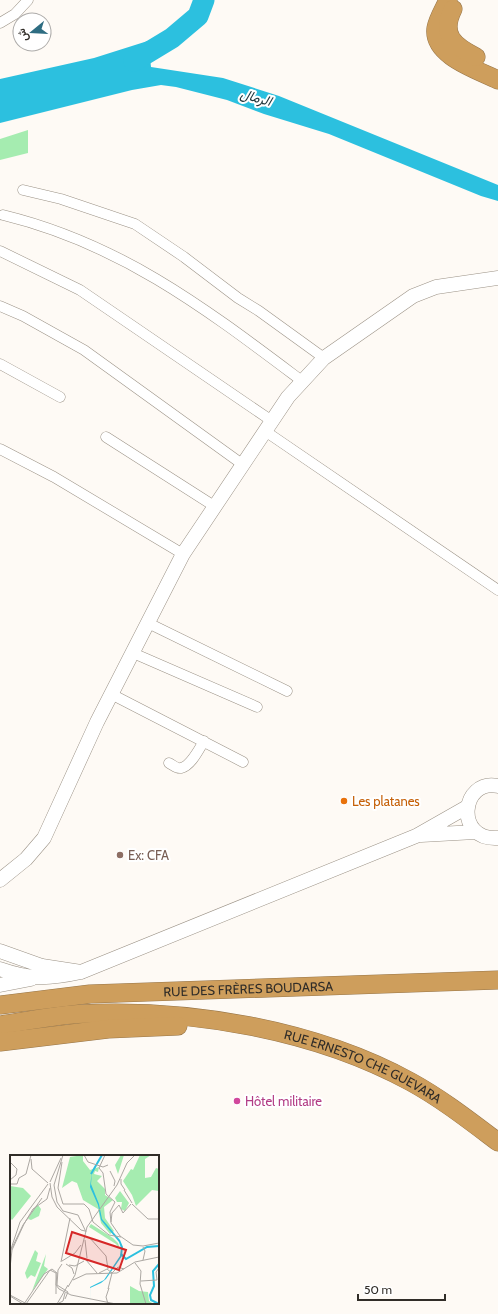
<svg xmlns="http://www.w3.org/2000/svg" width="498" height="1314" viewBox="0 0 498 1314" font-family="Cabin,Vazirmatn,sans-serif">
<rect width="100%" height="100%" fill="#fefaf5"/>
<path fill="#a5ecb0" d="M 28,130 L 28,153 L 0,160 L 0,139 Z"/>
<path fill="#2cc0df" d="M 154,39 L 160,53 L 150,58 L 151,67 L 223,78 L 279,96 L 498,185 L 498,201 L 481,196 L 329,134 L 264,114 L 227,100 L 176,87 L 161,85 L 132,90 L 0,123 L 0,79 L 94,58 Z"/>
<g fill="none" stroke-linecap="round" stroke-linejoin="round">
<path stroke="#2cc0df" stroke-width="21" d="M 134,61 L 172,38 L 198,16 L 204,0"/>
<g stroke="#9b9286" stroke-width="11">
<path id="street" d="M 0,23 L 15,14 L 28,0
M 23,190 L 61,199 L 135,224 L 184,257 L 238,298 L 259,311 L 324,358
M 3,215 C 122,244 206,309 302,381
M 0,251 L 80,290 L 272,421
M 0,306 L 23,316 L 84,350 L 242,464
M 0,364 L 60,397
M 265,431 L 498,590
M 106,437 L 214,506
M 0,449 L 54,477 L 183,554
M 148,623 L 287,691
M 133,653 L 257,707
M 111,694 L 243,762
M 169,763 C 173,765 177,769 181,768 C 191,766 199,749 204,741"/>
</g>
<g stroke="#9b9286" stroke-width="15">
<path id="secondary" d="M 498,786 C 461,778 454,841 498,838
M 421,835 L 475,832
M 0,880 L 26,859 L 44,838 L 97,722 L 183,554 L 288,397 L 324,358 L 413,296 L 436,287 L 498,278
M 0,951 L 42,966 L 81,972 C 49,979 31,980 0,969
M 81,972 L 416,836 L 467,807
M 0,985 L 31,979"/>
</g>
<g stroke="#97764a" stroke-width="19">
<g id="highway">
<path d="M 448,0 C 444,9 438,18 436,28 C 432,56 478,70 498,80"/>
<path d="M 453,9 C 440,35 454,46 476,57"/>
<path id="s1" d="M 0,1005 L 90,994 L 498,980"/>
<path id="s2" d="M 0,1025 C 26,1021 52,1016 78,1014 C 188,1008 314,1029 411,1082 C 442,1099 470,1121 498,1142"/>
<path d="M 0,1042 L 108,1029 L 178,1026"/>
</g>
</g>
<use href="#street" stroke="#fff" stroke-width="10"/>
<use href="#secondary" stroke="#fff" stroke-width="14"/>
<use href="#highway" stroke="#ce9e5c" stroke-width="18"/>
</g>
<circle fill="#e8710a" stroke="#fff" stroke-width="1.5" cx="344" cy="801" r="4"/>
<circle fill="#8d6e63" stroke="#fff" stroke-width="1.5" cx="120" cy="855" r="4"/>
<circle fill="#d1479c" stroke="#fff" stroke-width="1.5" cx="237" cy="1101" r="4"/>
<g text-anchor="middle" stroke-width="4" stroke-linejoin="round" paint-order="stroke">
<g font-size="13" fill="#c56008" stroke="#fff" text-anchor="start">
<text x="352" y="806">Les platanes</text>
</g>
<g font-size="13" fill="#785e54" stroke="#fff" text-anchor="start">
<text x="128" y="860">Ex: CFA</text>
</g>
<g font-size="13" fill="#312d28" stroke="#fff">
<text dy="5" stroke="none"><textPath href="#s1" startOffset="249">RUE DES FRÈRES BOUDARSA</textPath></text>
<text dy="5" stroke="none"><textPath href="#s2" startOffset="372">RUE ERNESTO CHE GUEVARA</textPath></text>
</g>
<g font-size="13" fill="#b23c85" stroke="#fff" text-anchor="start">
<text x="245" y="1106">Hôtel militaire</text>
</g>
<g font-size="14" font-style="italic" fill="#1f363c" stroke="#fff">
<text transform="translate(256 97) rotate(16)" y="5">الرمال</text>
</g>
</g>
<g transform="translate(10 1155)">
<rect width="149" height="149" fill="#fefaf5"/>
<path d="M 73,0 L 73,6 L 80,15 L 89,12 L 88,17 L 85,16 L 84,19 L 92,21 L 87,26 L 95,34 L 95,40 L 103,45 L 94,52 L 95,63 L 104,76 L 100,79 L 91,68 L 88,54 L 73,45 L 67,28 L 62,26 L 52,33 L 60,2 ZM 111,0 L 114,0 L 108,19 L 105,10 ZM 130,0 L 141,0 L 135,4 L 135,23 L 141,22 L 146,13 L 149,14 L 149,36 L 142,35 L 126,51 L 122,40 L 113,26 L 121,14 L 123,15 ZM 0,31 L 13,33 L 21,41 L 2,65 L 0,63 ZM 110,36 L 119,48 L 115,56 L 111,54 L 112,47 L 107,47 L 105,43 ZM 28,50 L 31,54 L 29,61 L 21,65 L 18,64 L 23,55 ZM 81,69 L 103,83 L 108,88 L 110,94 L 106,89 L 79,72 ZM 25,95 L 28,98 L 26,106 L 31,108 L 25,122 L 21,120 L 17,124 L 15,118 ZM 36,99 L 34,111 L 38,114 L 22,136 ZM 120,131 L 129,136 L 138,137 L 139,146 L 144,149 L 120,149 Z" fill="#a5ecb0"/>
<path d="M 82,16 L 81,29 L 89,49 L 92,64 L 110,85 L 113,92 L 112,101 L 96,124 L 91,128 L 80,133 L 81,149 L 80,132 L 94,125 L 110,101 L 111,93 L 109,87 L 91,65 L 88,50 L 80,32 Z" fill="#2cc0df"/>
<path fill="none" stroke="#2cc0df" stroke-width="2" d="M 81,19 L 92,0M 111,99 L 116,104 L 137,92 L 149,91M 149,149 L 141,145 L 140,140 L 144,131 L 143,116 L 149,109"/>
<path fill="none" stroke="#aca8a3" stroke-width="1" d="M 53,0 L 44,30 L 47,47 L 53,56 L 68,60 L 76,77M 74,0 L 78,7 L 93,12 L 98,10M 95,0 L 89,13 L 93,18 L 96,39 L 105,47 L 100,57 L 101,68 L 110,81 L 123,90 L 133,91 L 149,88M 21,4 L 22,14 L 38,28M 0,7 L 7,14 L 6,20 L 0,25M 52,7 L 48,33 L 53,49 L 74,49 L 79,54 L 83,67 L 99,80 L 111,82M 100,16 L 105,26 L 104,31M 111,24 L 111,29 L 115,35M 40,27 L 51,3M 40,28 L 42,42 L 47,52 L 71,75 L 75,76M 0,29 L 7,29 L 9,23 L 16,19 L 21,0M 114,35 L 122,48M 122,49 L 138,64 L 149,64M 101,67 L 102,58 L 109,50 L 113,58 L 121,49M 79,82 L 96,101 L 98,114M 75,85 L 77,103M 1,94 L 10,67 L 38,29M 76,105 L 87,118M 133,105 L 135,96 L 133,92M 52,106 L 65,98 L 71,90M 51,107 L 60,63M 0,108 L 1,95 L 13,70 L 32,43M 125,108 L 131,116 L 130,129 L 136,149M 52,109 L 48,115 L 47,130 L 58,137 L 55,144M 56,109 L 62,113 L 64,119M 59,110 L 65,111 L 74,106M 0,113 L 2,95 L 14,69 L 23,54 L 37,44 L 40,33M 89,118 L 97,114 L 102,118 L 98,134M 102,118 L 108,112 L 114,114M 63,125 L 76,119 L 107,118 L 125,107 L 149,102M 131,126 L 147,125 L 146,117 L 149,113M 58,132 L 65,120 L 77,72 L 107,30 L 117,8 L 125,0M 0,140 L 15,148M 0,141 L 13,149M 49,148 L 53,146 L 55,138M 14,149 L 34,119 L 42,114 L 47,118 L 46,130 L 49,134 L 61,140 L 106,149M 16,149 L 40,115 L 46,118 L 46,139M 47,149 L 58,130M 98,149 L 96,142 L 99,133"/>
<path fill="#d62828" fill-opacity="0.15" stroke="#d62828" stroke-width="2" d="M 62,77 L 116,95 L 109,115 L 56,98 Z"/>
<rect width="149" height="149" fill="none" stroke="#312d28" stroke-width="2"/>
</g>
<g transform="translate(32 32) rotate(252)"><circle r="19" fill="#ffffff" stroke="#adaba9"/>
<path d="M0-3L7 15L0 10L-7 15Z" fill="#2e6d82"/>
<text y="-6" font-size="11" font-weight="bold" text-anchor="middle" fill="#312d28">ش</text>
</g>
<path d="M358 1294v6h87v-6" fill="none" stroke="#312d28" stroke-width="2"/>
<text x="364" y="1294" font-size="12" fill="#312d28" stroke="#ffffff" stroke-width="3" paint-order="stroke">50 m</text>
</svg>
